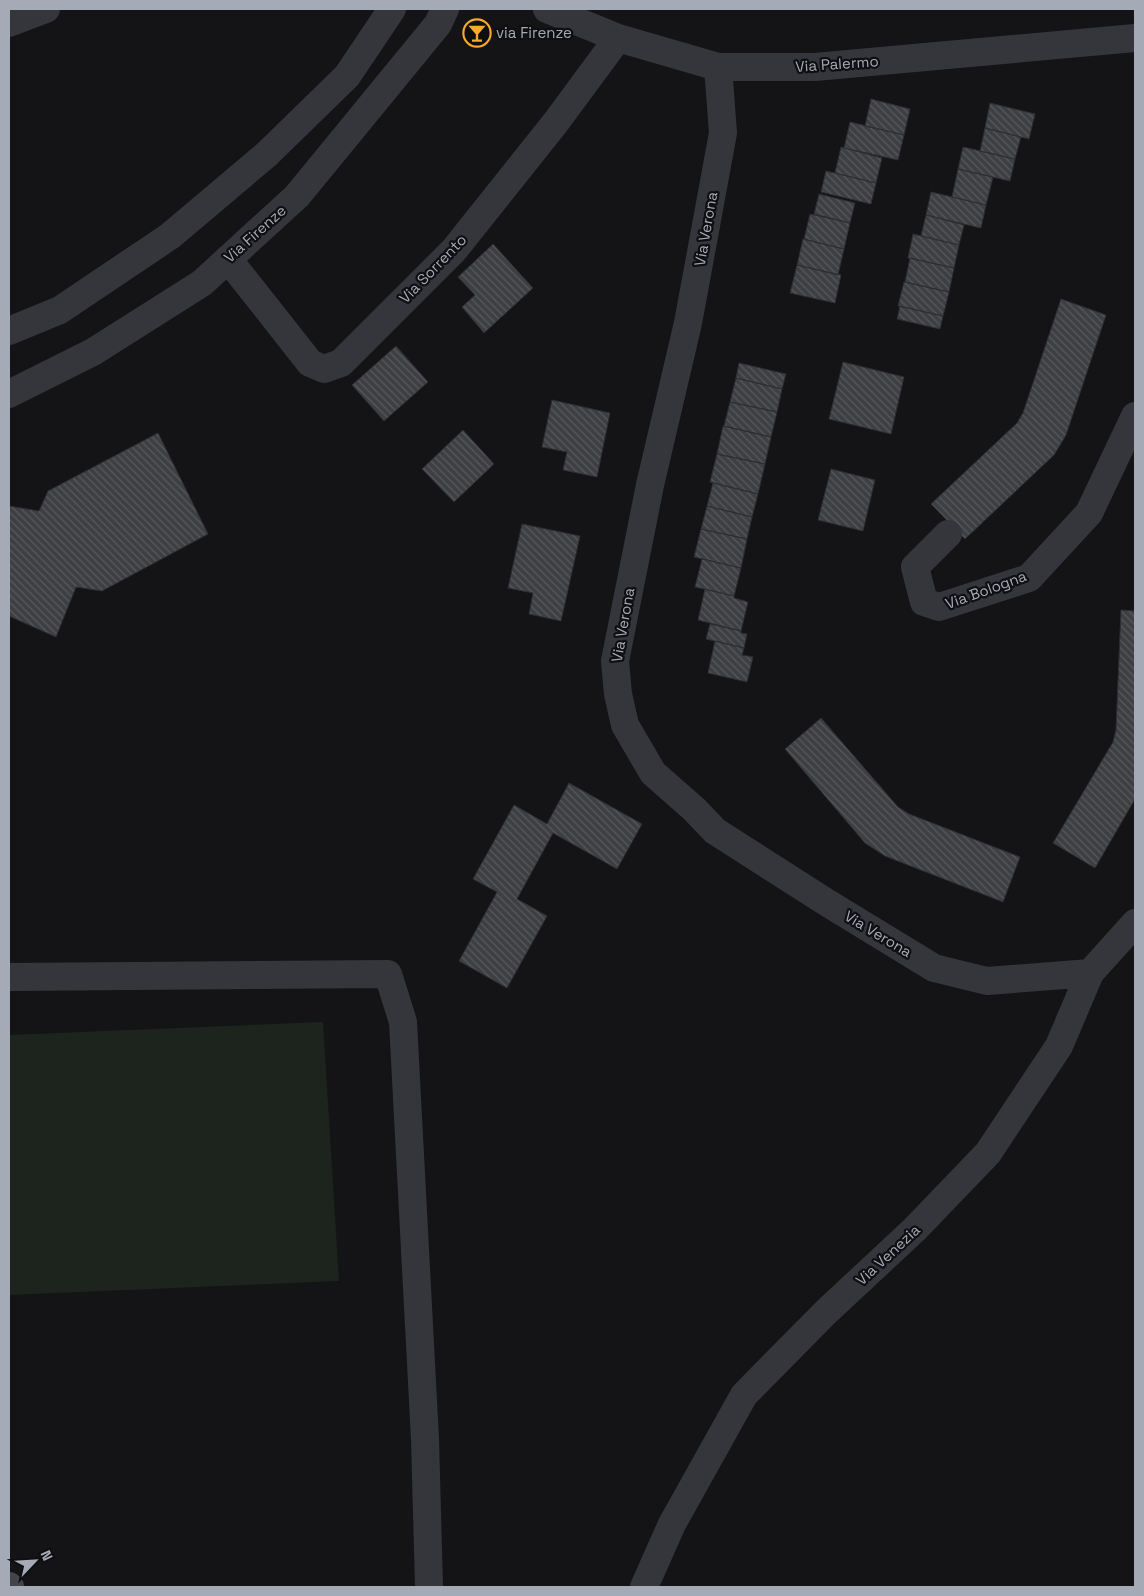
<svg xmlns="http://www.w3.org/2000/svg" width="1144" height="1596" viewBox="0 0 1144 1596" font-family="'Space Grotesk',sans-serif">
<defs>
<pattern id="building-back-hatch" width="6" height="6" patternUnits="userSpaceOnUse" patternTransform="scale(1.25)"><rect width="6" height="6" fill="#3e3f43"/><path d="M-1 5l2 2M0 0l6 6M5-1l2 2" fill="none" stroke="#57585c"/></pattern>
</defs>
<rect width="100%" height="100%" fill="#141416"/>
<path fill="#1c241d" d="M 323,1022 L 339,1281 L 9,1295 L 9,1035 Z"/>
<path fill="url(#building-back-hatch)" stroke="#2e2e32" d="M 871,99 L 910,109 L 904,135 L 865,126 Z
M 990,103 L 1035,114 L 1029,139 L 985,128 Z
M 850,122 L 904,135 L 898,160 L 844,148 Z
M 985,128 L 1021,137 L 1015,159 L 980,151 Z
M 841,147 L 882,158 L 876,183 L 835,173 Z
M 963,147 L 1015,159 L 1010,181 L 958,169 Z
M 958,169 L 993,177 L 986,205 L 952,197 Z
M 826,171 L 876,183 L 871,204 L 821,192 Z
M 931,192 L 986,205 L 981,228 L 926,215 Z
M 819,194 L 855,203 L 850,223 L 814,214 Z
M 810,214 L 850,223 L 844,249 L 804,239 Z
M 926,215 L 964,225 L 959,245 L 921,236 Z
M 913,234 L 959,245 L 954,268 L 908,258 Z
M 803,239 L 844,249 L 838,275 L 797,265 Z
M 493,244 L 533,288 L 484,333 L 462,307 L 475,295 L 458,277 Z
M 910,258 L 954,268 L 949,292 L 905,282 Z
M 797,265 L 841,275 L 835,303 L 790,293 Z
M 904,282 L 949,292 L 943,316 L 898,306 Z
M 1061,299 L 1106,315 L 1066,435 L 1054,455 L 965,539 L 931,504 L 1017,423 L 1023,413 Z
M 900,306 L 943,316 L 940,329 L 897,319 Z
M 396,346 L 428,382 L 384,421 L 352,385 Z
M 843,362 L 904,377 L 891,434 L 829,419 Z
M 739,363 L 786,374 L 782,389 L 736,378 Z
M 736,378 L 782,389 L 777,412 L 730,402 Z
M 552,400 L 610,413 L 597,477 L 563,470 L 567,452 L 542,447 Z
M 730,402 L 777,412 L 771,437 L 724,426 Z
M 723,426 L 771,437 L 765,464 L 717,454 Z
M 463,430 L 494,464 L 454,502 L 422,469 Z
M 158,433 L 208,534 L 102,591 L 76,587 L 56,637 L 9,616 L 9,506 L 39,511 L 48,491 Z
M 717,454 L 765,464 L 758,494 L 710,482 Z
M 831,469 L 875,480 L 863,531 L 818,520 Z
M 713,483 L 758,494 L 752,517 L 707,506 Z
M 707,506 L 752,517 L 747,539 L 701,529 Z
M 522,524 L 580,536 L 561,621 L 529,614 L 533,593 L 508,588 Z
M 701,529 L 747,539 L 741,568 L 694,557 Z
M 702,559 L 741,568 L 734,596 L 695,587 Z
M 705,589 L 734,596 L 734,598 L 748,602 L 741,631 L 698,620 Z
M 1121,610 L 1135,611 L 1135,799 L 1095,868 L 1053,843 L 1113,742 L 1116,730 Z
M 710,624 L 741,631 L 741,633 L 747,634 L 744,648 L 706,639 Z
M 715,641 L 744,648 L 742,655 L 753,657 L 747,682 L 708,673 Z
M 821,718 L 898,807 L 909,814 L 1020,857 L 1003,902 L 885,856 L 865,843 L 785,749 Z
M 569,783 L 642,824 L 617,869 L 553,833 L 517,899 L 547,916 L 507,988 L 459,961 L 497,892 L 473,879 L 514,805 L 547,824 Z"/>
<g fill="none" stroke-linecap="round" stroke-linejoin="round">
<path stroke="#35363b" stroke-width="28" d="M 547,9 L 618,38 L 718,67 L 815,67 L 1135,38
M 9,23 L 46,9
M 718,67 L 723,133 L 688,323 L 650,485 L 615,661 L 618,694 L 625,725 L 653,773 L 694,809 L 715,831 L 826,902 L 934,968 L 987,981 L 1090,973
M 228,259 L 310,363 L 324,369 L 341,363 L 454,250 L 556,122 L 618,38
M 948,534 L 915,567 L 924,602 L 939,607 L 1029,578 L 1089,513 L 1135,416
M 9,977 L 388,974 L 403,1022 L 425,1439 L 429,1587
M 644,1587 L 672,1524 L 744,1395 L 826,1312 L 915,1229 L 988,1153 L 1059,1046 L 1090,973 L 1135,923"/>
<path stroke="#35363b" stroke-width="28" d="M 9,331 L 60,310 L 170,236 L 267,154 L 347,76 L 392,9
M 9,394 L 93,352 L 202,283 L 297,196 L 438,24 L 445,9"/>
<path stroke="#43454b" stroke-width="28" d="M 9,1586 L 10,1587"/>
</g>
<defs>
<g id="bar-ring" transform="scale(1.4375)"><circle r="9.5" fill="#0f0f11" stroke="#f7a92b" stroke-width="1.5"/><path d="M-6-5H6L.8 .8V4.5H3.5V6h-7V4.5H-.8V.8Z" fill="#f7a92b"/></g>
</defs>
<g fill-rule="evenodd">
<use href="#bar-ring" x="477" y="33"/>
</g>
<g text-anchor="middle" stroke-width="4.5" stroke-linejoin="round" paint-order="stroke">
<g font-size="15" fill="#a5abb6" stroke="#0f0f11" text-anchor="start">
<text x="496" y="38">via Firenze</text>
</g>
<g font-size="15" fill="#a5abb6" stroke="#0f0f11">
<text transform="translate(837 64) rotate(-4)" y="5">Via Palermo</text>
<text transform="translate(706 229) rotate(-80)" y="5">Via Verona</text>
<text transform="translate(255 234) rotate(-42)" y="5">Via Firenze</text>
<text transform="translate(433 269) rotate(-46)" y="5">Via Sorrento</text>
<text transform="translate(986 590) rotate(-20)" y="5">Via Bologna</text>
<text transform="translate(623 625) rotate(-80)" y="5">Via Verona</text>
<text transform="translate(878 934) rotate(31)" y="5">Via Verona</text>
<text transform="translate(888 1255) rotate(-43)" y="5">Via Venezia</text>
</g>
</g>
<rect width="1144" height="1596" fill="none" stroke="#a5abb6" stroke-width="20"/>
<g transform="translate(35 1561) rotate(65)" stroke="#0f0f11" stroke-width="4" paint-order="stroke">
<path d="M0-4L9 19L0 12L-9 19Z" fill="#a5abb6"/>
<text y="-8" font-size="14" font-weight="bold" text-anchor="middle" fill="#a5abb6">N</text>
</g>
</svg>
